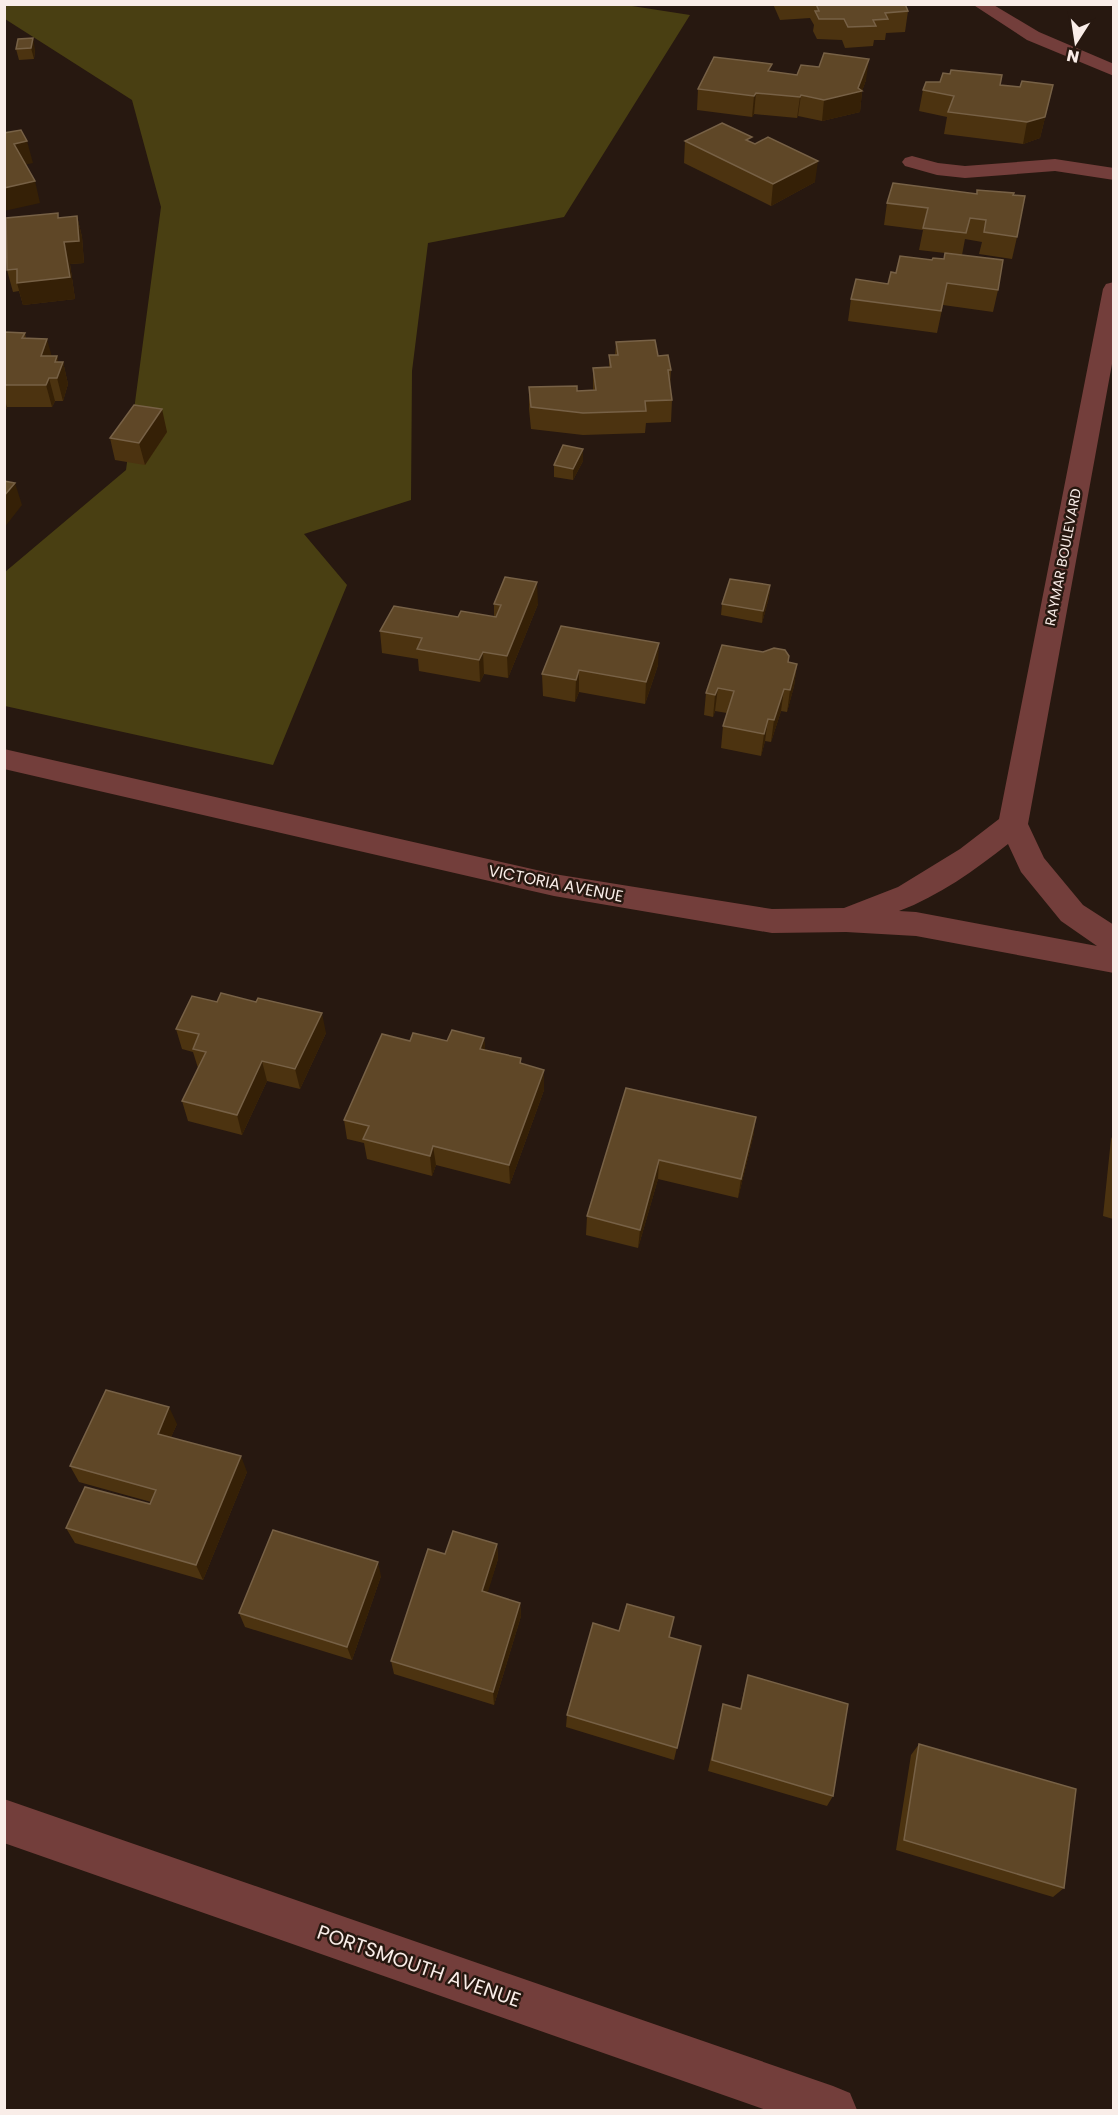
<svg xmlns="http://www.w3.org/2000/svg" width="1118" height="2115" viewBox="0 0 1118 2115" font-family="Poppins,sans-serif">
<rect width="100%" height="100%" fill="#271810"/>
<path fill="#493f12" d="M 619,4 L 690,15 L 564,217 L 428,243 L 412,371 L 411,500 L 304,534 L 347,585 L 273,765 L 5,706 L 5,572 L 126,470 L 161,207 L 132,100 L 5,19 L 5,5 Z"/>
<g fill="none" stroke-linecap="round" stroke-linejoin="round">
<path fill="#733e3b" fill-rule="evenodd" d="M 972,4 L 992,4 L 1039,32 L 1114,64 L 1114,76 L 1027,40 Z"/>
<path fill="#733e3b" fill-rule="evenodd" d="M 912,156 L 938,163 L 965,166 L 1055,159 L 1114,168 L 1114,180 L 1055,171 L 965,178 L 937,175 L 905,166 L 902,162 L 905,158 Z
M 1114,282 L 1114,353 L 1028,824 L 1044,858 L 1083,905 L 1114,925 L 1114,973 L 916,936 L 846,932 L 772,933 L 554,896 L 4,769 L 4,749 L 554,874 L 772,909 L 844,908 L 898,887 L 960,849 L 999,819 L 1103,289 L 1106,284 ZM 1008,844 L 1021,872 L 1061,921 L 1097,946 L 916,912 L 899,911 C 939,896 975,870 1008,844 Z
M 4,1799 L 833,2086 L 850,2093 L 857,2110 L 766,2110 L 4,1843 Z"/>
</g>
<path fill="#4c3310" d="M 773,4 L 908,4 L 908,6 L 906,6 L 908,11 L 905,32 L 886,33 L 885,40 L 874,40 L 873,46 L 845,48 L 842,40 L 817,39 L 813,31 L 814,25 L 810,18 L 780,20 Z
M 18,39 L 35,49 L 34,59 L 19,60 L 16,49 Z
M 819,67 L 866,80 L 862,91 L 860,112 L 822,121 L 798,116 L 797,118 L 754,114 L 752,117 L 697,110 L 698,89 L 771,72 L 797,75 Z
M 1000,85 L 1020,87 L 1053,85 L 1040,138 L 1023,144 L 944,134 L 947,117 L 919,111 L 923,90 Z
M 685,141 L 751,142 L 815,182 L 771,206 L 684,163 Z
M 976,194 L 1013,195 L 1017,237 L 1012,259 L 979,254 L 982,242 L 965,239 L 962,255 L 998,290 L 993,312 L 943,305 L 937,333 L 848,321 L 851,299 L 888,284 L 896,273 L 932,260 L 944,259 L 945,253 L 919,250 L 923,230 L 884,225 L 887,203 Z
M 77,216 L 82,237 L 84,263 L 70,264 L 75,299 L 23,305 L 19,291 L 13,292 L 7,270 L 59,218 Z
M 4,332 L 25,333 L 26,339 L 52,356 L 57,356 L 58,362 L 63,362 L 68,384 L 63,401 L 55,401 L 52,407 L 7,407 L 4,415 Z
M 616,342 L 658,356 L 671,370 L 670,385 L 672,400 L 671,422 L 646,423 L 645,433 L 583,435 L 531,429 L 529,409 L 529,387 L 577,391 L 593,391 L 593,368 L 609,367 L 609,355 L 615,355 Z
M 167,432 L 145,465 L 115,460 L 110,438 Z
M 583,461 L 573,480 L 554,477 L 554,465 Z
M 770,585 L 769,597 L 762,623 L 721,615 L 722,604 Z
M 494,604 L 538,604 L 508,678 L 484,674 L 480,682 L 419,671 L 418,659 L 382,653 L 380,631 L 458,617 L 494,616 Z
M 561,626 L 658,665 L 645,704 L 579,692 L 575,702 L 543,696 L 542,674 Z
M 788,662 L 797,664 L 794,686 L 787,712 L 781,711 L 771,742 L 765,741 L 761,756 L 721,748 L 723,726 L 727,713 L 715,711 L 713,717 L 704,715 L 706,693 Z
M 217,1002 L 256,1002 L 326,1033 L 300,1089 L 267,1081 L 242,1135 L 188,1121 L 182,1101 L 198,1068 L 193,1052 L 182,1049 L 176,1029 Z
M 484,1038 L 485,1050 L 521,1058 L 521,1064 L 544,1090 L 510,1184 L 436,1165 L 432,1176 L 367,1159 L 364,1143 L 347,1139 L 344,1120 L 410,1041 L 447,1041 Z
M 626,1088 L 756,1117 L 753,1137 L 738,1198 L 658,1179 L 638,1248 L 586,1235 L 587,1216 Z
M 1113,1135 L 1113,1219 L 1103,1216 L 1111,1139 Z
M 177,1424 L 171,1437 L 247,1472 L 203,1580 L 75,1543 L 66,1528 L 150,1504 L 151,1502 L 79,1482 L 70,1466 Z
M 497,1544 L 498,1559 L 487,1593 L 520,1603 L 521,1616 L 494,1705 L 394,1674 L 391,1661 L 445,1554 Z
M 381,1576 L 352,1660 L 245,1627 L 239,1613 Z
M 619,1631 L 671,1631 L 670,1637 L 701,1646 L 674,1760 L 566,1727 L 567,1715 Z
M 748,1675 L 833,1796 L 827,1806 L 708,1771 L 723,1704 L 740,1708 Z
M 919,1744 L 1064,1888 L 1053,1897 L 896,1850 L 911,1755 Z"/>
<path fill="#352006" d="M 33,38 L 35,49 L 34,59 L 31,48 Z
M 869,59 L 866,80 L 862,91 L 860,112 L 822,121 L 824,100 L 858,88 Z
M 1053,85 L 1040,138 L 1023,144 L 1027,122 Z
M 756,93 L 754,114 L 752,117 L 754,96 Z
M 801,95 L 798,116 L 797,118 L 800,97 Z
M 27,141 L 33,163 L 19,166 L 14,144 Z
M 818,161 L 815,182 L 771,206 L 773,184 Z
M 35,181 L 40,203 L 4,211 L 4,188 Z
M 77,216 L 82,237 L 84,263 L 70,264 L 75,299 L 23,305 L 17,283 L 64,242 Z
M 47,339 L 53,361 L 41,356 Z
M 57,356 L 60,370 L 63,362 L 68,384 L 63,401 L 57,378 L 55,362 Z
M 49,378 L 55,401 L 52,407 L 46,385 Z
M 4,397 L 7,407 L 4,415 Z
M 162,409 L 167,432 L 145,465 L 139,443 Z
M 583,449 L 583,461 L 573,480 L 573,469 Z
M 15,483 L 22,505 L 4,528 L 4,496 Z
M 537,582 L 538,604 L 508,678 L 507,656 Z
M 770,585 L 769,597 L 762,623 L 763,611 Z
M 659,643 L 658,665 L 645,704 L 646,682 Z
M 483,652 L 484,674 L 480,682 L 479,660 Z
M 797,664 L 794,686 L 787,712 L 790,690 Z
M 579,670 L 579,692 L 575,702 L 576,680 Z
M 718,688 L 715,711 L 713,717 L 715,695 Z
M 784,689 L 781,711 L 771,742 L 774,720 Z
M 768,719 L 765,741 L 761,756 L 764,734 Z
M 322,1013 L 326,1033 L 300,1089 L 295,1069 Z
M 484,1038 L 486,1058 L 480,1049 Z
M 262,1061 L 267,1081 L 242,1135 L 237,1115 Z
M 544,1070 L 544,1090 L 510,1184 L 509,1165 Z
M 756,1117 L 753,1137 L 738,1198 L 741,1179 Z
M 433,1146 L 436,1165 L 432,1176 L 430,1156 Z
M 659,1160 L 658,1179 L 638,1248 L 640,1230 Z
M 169,1407 L 177,1424 L 165,1450 L 158,1434 Z
M 241,1456 L 247,1472 L 203,1580 L 196,1565 Z
M 497,1544 L 498,1559 L 484,1605 L 482,1591 Z
M 378,1562 L 381,1576 L 352,1660 L 347,1647 Z
M 520,1603 L 521,1616 L 494,1705 L 493,1692 Z"/>
<path fill="#5f4727" stroke="#776146" stroke-width="1.5" d="M 816,4 L 905,4 L 908,11 L 885,13 L 888,19 L 873,20 L 876,26 L 848,27 L 844,19 L 819,19 L 815,11 L 819,11 Z
M 33,38 L 31,48 L 16,49 L 18,39 Z
M 824,53 L 869,59 L 858,88 L 862,91 L 824,100 L 801,95 L 800,97 L 756,93 L 754,96 L 698,89 L 714,57 L 772,64 L 768,71 L 797,75 L 801,65 L 819,67 Z
M 951,70 L 1002,75 L 1000,85 L 1020,87 L 1022,81 L 1053,85 L 1045,117 L 1027,122 L 948,112 L 954,96 L 923,90 L 926,82 L 940,82 L 943,73 L 950,74 Z
M 722,123 L 752,137 L 746,140 L 755,144 L 768,137 L 818,161 L 773,184 L 685,141 Z
M 21,130 L 27,141 L 14,144 L 35,181 L 4,188 L 4,133 Z
M 893,183 L 977,194 L 977,190 L 1014,193 L 1013,195 L 1025,196 L 1017,237 L 984,232 L 986,220 L 970,218 L 966,233 L 923,228 L 928,208 L 887,203 Z
M 58,213 L 58,218 L 77,216 L 79,241 L 64,242 L 70,277 L 17,283 L 17,269 L 7,270 L 6,218 Z
M 945,253 L 1003,260 L 998,290 L 947,283 L 941,311 L 851,299 L 856,279 L 888,284 L 891,272 L 896,273 L 900,256 L 932,260 L 933,258 L 944,259 Z
M 4,332 L 25,333 L 22,338 L 47,339 L 41,356 L 57,356 L 55,362 L 63,362 L 57,378 L 49,378 L 46,385 L 4,385 Z
M 655,340 L 658,356 L 668,355 L 671,370 L 668,370 L 672,400 L 645,401 L 646,411 L 583,413 L 531,407 L 529,387 L 577,386 L 577,391 L 596,390 L 593,368 L 611,367 L 609,355 L 618,355 L 616,342 Z
M 134,405 L 162,409 L 139,443 L 110,438 Z
M 563,445 L 583,449 L 573,469 L 554,465 Z
M 4,481 L 15,483 L 4,496 Z
M 505,577 L 537,582 L 507,656 L 483,652 L 479,660 L 417,649 L 422,638 L 380,631 L 394,606 L 458,617 L 461,611 L 496,617 L 501,605 L 494,604 Z
M 730,579 L 770,585 L 763,611 L 722,604 Z
M 561,626 L 659,643 L 646,682 L 579,670 L 576,680 L 542,674 Z
M 722,645 L 763,652 L 774,648 L 785,650 L 789,656 L 788,662 L 797,664 L 790,690 L 784,689 L 774,720 L 768,719 L 764,734 L 723,726 L 734,691 L 718,688 L 715,695 L 706,693 Z
M 221,993 L 256,1002 L 258,998 L 322,1013 L 295,1069 L 262,1061 L 237,1115 L 182,1101 L 206,1052 L 193,1049 L 199,1034 L 176,1029 L 192,996 L 217,1002 Z
M 452,1030 L 484,1038 L 480,1049 L 521,1058 L 520,1063 L 544,1070 L 509,1165 L 433,1146 L 430,1156 L 363,1139 L 369,1126 L 344,1120 L 382,1034 L 410,1041 L 413,1033 L 447,1041 Z
M 626,1088 L 756,1117 L 741,1179 L 659,1160 L 640,1230 L 587,1216 Z
M 106,1390 L 169,1407 L 158,1434 L 241,1456 L 196,1565 L 66,1528 L 85,1487 L 150,1504 L 156,1490 L 70,1466 Z
M 273,1530 L 378,1562 L 347,1647 L 239,1613 Z
M 453,1531 L 497,1544 L 482,1591 L 520,1603 L 493,1692 L 391,1661 L 428,1549 L 445,1554 Z
M 627,1604 L 674,1617 L 669,1637 L 701,1646 L 677,1748 L 567,1715 L 593,1623 L 619,1631 Z
M 748,1675 L 848,1704 L 833,1796 L 712,1760 L 723,1704 L 741,1709 Z
M 919,1744 L 1076,1789 L 1064,1888 L 904,1840 Z"/>
<g text-anchor="middle" stroke-width="5" stroke-linejoin="round" paint-order="stroke">
<g font-size="14" fill="#f9ede8" stroke="#271810">
<text transform="translate(1063 557) rotate(-79)" y="5">RAYMAR BOULEVARD</text>
</g>
<g font-size="16" fill="#f9ede8" stroke="#271810">
<text transform="translate(556 883) rotate(11)" y="6">VICTORIA AVENUE</text>
</g>
<g font-size="20" fill="#f9ede8" stroke="#271810">
<text transform="translate(419 1966) rotate(19)" y="7">PORTSMOUTH AVENUE</text>
</g>
</g>
<rect width="1118" height="2115" fill="none" stroke="#f9ede8" stroke-width="12"/>
<g transform="translate(1076 42) rotate(192)" stroke="#271810" stroke-width="4.5" paint-order="stroke">
<path d="M0-4.5L10 22L0 15L-10 22Z" fill="#f9ede8"/>
<text y="-9" font-size="16" font-weight="bold" text-anchor="middle" fill="#f9ede8">N</text>
</g>
</svg>
